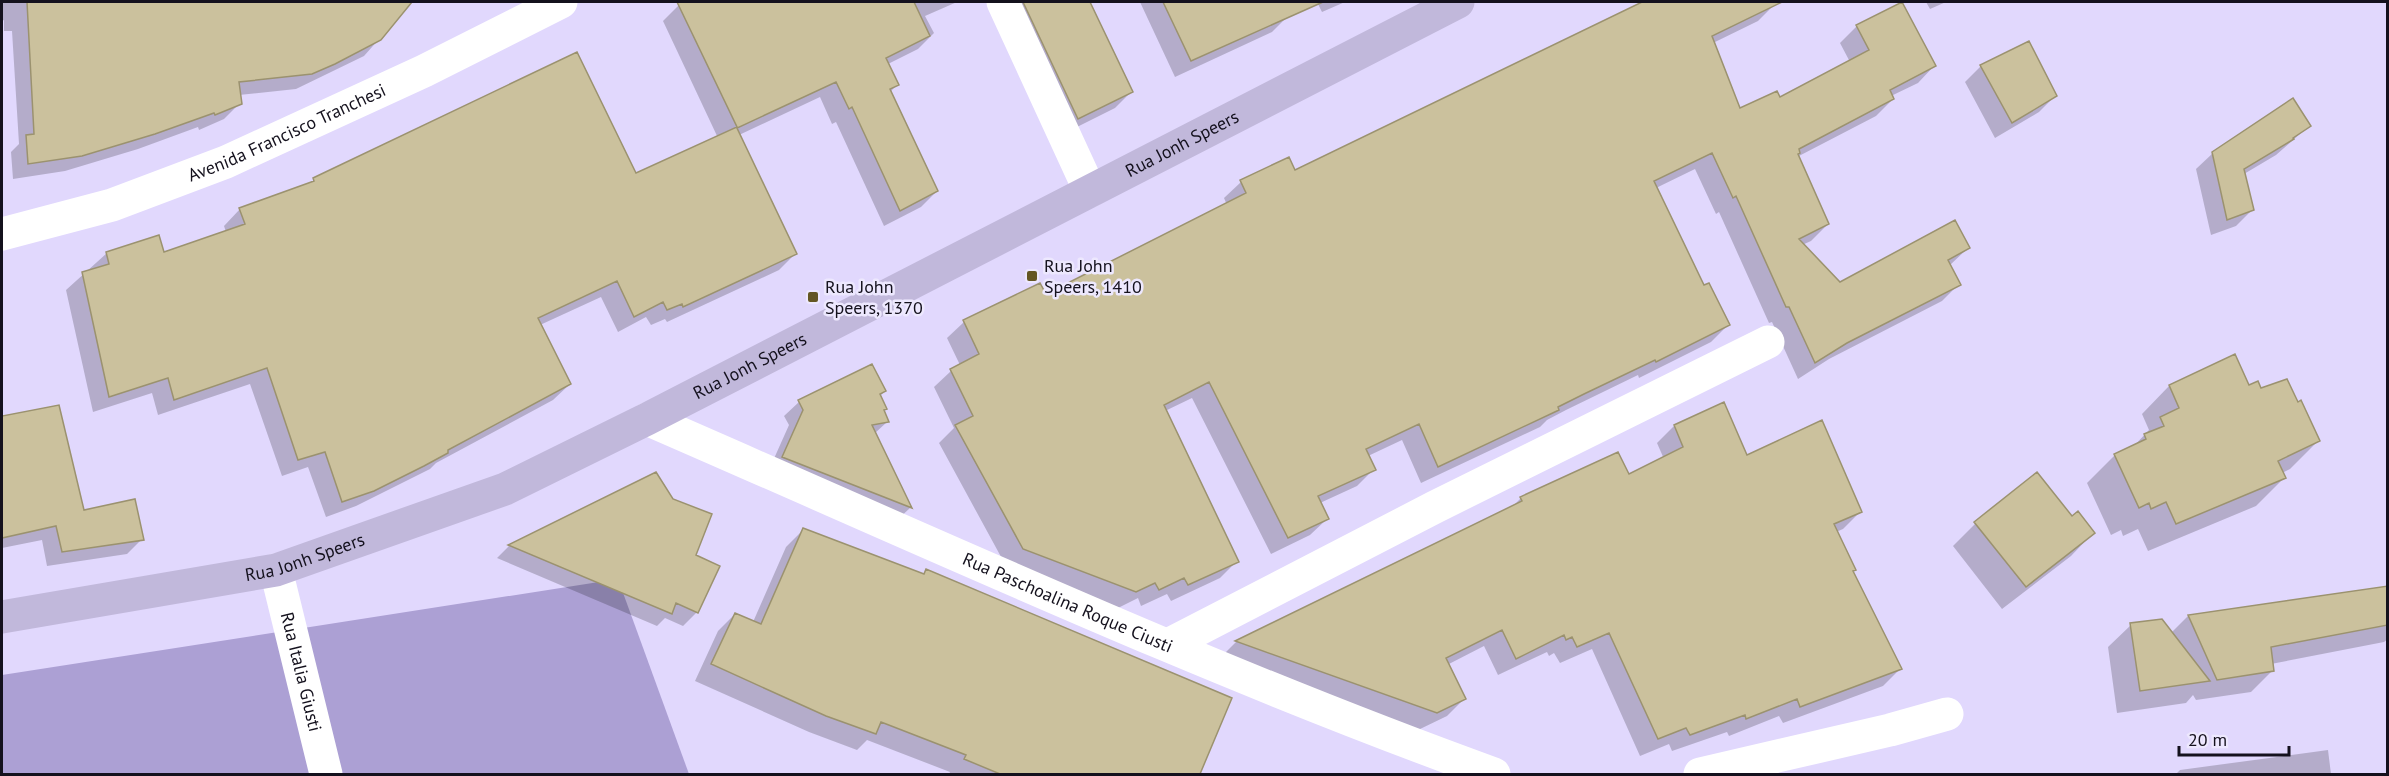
<svg xmlns="http://www.w3.org/2000/svg" width="2389" height="776" viewBox="0 0 2389 776" font-family="'PT Sans',sans-serif">
<rect width="100%" height="100%" fill="#e1d8fd"/>
<path fill="#aca0d4" d="M 618,579 L 689,774 L 2,774 L 2,675 Z"/>
<path fill="#0003" d="M 2,2 L 412,2 L 364,56 L 296,89 L 239,95 L 240,103 L 224,119 L 199,130 L 198,127 L 138,149 L 65,171 L 13,179 L 11,152 L 19,144 L 12,31 L 4,31 L 4,20 L 2,21 Z
M 686,2 L 957,2 L 925,16 L 934,33 L 918,49 L 888,64 L 897,85 L 890,92 L 937,191 L 921,207 L 884,226 L 836,122 L 832,124 L 820,97 L 739,135 L 796,253 L 779,270 L 667,322 L 665,319 L 651,325 L 646,317 L 618,332 L 601,297 L 540,325 L 570,384 L 553,400 L 436,463 L 430,469 L 356,506 L 326,517 L 308,467 L 282,476 L 250,384 L 158,415 L 152,393 L 93,412 L 66,290 L 107,253 L 163,254 L 226,232 L 224,226 L 240,209 L 309,184 L 314,180 L 635,175 L 718,138 L 663,21 L 679,5 Z
M 994,2 L 1088,2 L 1131,92 L 1115,108 L 1061,135 Z
M 1140,2 L 1282,2 L 1288,16 L 1272,32 L 1175,77 Z
M 1317,2 L 1345,2 L 1322,12 Z
M 1646,2 L 1650,2 L 1653,9 L 1668,2 L 1774,2 L 1775,4 L 1758,21 L 1713,43 L 1739,110 L 1779,99 L 1850,62 L 1840,43 L 1857,26 L 1934,66 L 1918,83 L 1891,96 L 1893,99 L 1876,116 L 1797,157 L 1828,224 L 1811,241 L 1802,245 L 1840,284 L 1968,248 L 1949,266 L 1959,284 L 1942,301 L 1829,359 L 1798,379 L 1772,322 L 1769,323 L 1719,212 L 1716,214 L 1695,169 L 1656,188 L 1703,287 L 1728,325 L 1711,342 L 1639,378 L 1638,375 L 1566,410 L 1547,420 L 1540,427 L 1421,483 L 1402,440 L 1368,456 L 1374,469 L 1357,486 L 1320,503 L 1327,519 L 1310,535 L 1271,554 L 1192,398 L 1165,411 L 1237,561 L 1220,578 L 1171,601 L 1167,594 L 1141,606 L 1138,598 L 1118,608 L 1006,566 L 939,443 L 954,428 L 934,387 L 951,371 L 960,365 L 947,338 L 964,322 L 1045,296 L 1227,205 L 1224,198 L 1241,182 L 1288,159 L 1295,172 Z
M 1926,2 L 1946,2 L 1930,9 Z
M 1981,66 L 2055,96 L 2039,112 L 1995,138 L 1965,82 Z
M 2309,126 L 2276,155 L 2244,174 L 2252,210 L 2236,226 L 2211,235 L 2196,169 L 2213,153 Z
M 2234,356 L 2248,387 L 2297,403 L 2318,441 L 2290,469 L 2282,473 L 2284,478 L 2256,506 L 2148,551 L 2138,529 L 2123,536 L 2121,530 L 2111,535 L 2087,483 L 2115,455 L 2133,447 L 2149,430 L 2142,414 L 2169,386 Z
M 871,366 L 885,391 L 880,396 L 887,422 L 874,434 L 910,508 L 895,522 L 768,472 L 789,425 L 784,416 L 799,402 Z
M 4,417 L 83,512 L 142,539 L 127,554 L 47,566 L 42,540 L 2,548 L 2,420 Z
M 1674,426 L 1746,457 L 1860,512 L 1843,529 L 1836,532 L 1852,572 L 1900,669 L 1883,686 L 1783,723 L 1779,716 L 1729,736 L 1727,732 L 1672,751 L 1669,744 L 1640,756 L 1592,649 L 1560,663 L 1554,653 L 1549,656 L 1547,652 L 1498,675 L 1484,646 L 1447,665 L 1464,699 L 1447,716 L 1418,730 L 1220,658 L 1236,642 L 1511,508 L 1521,498 L 1628,476 L 1664,459 L 1657,443 Z
M 656,474 L 694,555 L 697,612 L 683,626 L 665,618 L 657,626 L 497,558 L 509,546 Z
M 2071,518 L 2093,533 L 2071,556 L 2002,609 L 1953,546 L 1975,524 Z
M 803,530 L 923,575 L 926,572 L 1230,699 L 1198,774 L 949,774 L 950,772 L 867,740 L 857,750 L 809,732 L 695,681 L 718,631 L 735,614 L 753,622 L 786,547 Z
M 2388,587 L 2388,639 L 2384,642 L 2271,664 L 2272,671 L 2251,692 L 2196,700 L 2193,695 L 2186,703 L 2117,713 L 2108,647 L 2131,625 L 2171,633 L 2188,616 Z
M 2328,750 L 2331,774 L 2176,774 L 2180,770 Z"/>
<path fill="#cbc19d" stroke="#9b926f" stroke-width="1.5" d="M 27,2 L 412,2 L 381,40 L 335,64 L 312,74 L 239,82 L 242,104 L 215,115 L 214,113 L 155,134 L 82,156 L 28,164 L 26,135 L 34,134 Z
M 677,2 L 914,2 L 930,36 L 886,58 L 899,85 L 890,89 L 938,191 L 900,211 L 852,107 L 849,109 L 836,82 L 737,128 L 797,254 L 683,307 L 682,304 L 667,310 L 663,302 L 634,317 L 617,281 L 538,318 L 571,384 L 448,450 L 448,453 L 424,466 L 374,491 L 342,502 L 325,452 L 298,460 L 267,368 L 174,400 L 168,378 L 109,397 L 82,272 L 109,264 L 106,252 L 159,235 L 164,252 L 245,224 L 239,208 L 314,181 L 313,178 L 577,52 L 636,173 L 737,127 Z
M 1023,2 L 1090,2 L 1133,92 L 1078,119 Z
M 1163,2 L 1323,2 L 1191,61 Z
M 1642,2 L 1782,2 L 1712,36 L 1740,108 L 1777,91 L 1780,97 L 1869,50 L 1856,25 L 1902,2 L 1936,66 L 1890,90 L 1894,99 L 1799,149 L 1800,153 L 1798,154 L 1829,224 L 1799,239 L 1840,282 L 1955,220 L 1970,248 L 1948,260 L 1961,285 L 1847,343 L 1815,363 L 1789,307 L 1786,307 L 1736,196 L 1733,198 L 1712,153 L 1654,181 L 1704,285 L 1709,283 L 1730,325 L 1656,362 L 1655,360 L 1584,394 L 1558,407 L 1559,410 L 1438,467 L 1419,424 L 1366,449 L 1376,470 L 1318,496 L 1329,519 L 1288,538 L 1209,382 L 1164,405 L 1239,562 L 1188,585 L 1184,578 L 1159,590 L 1155,583 L 1136,592 L 1023,549 L 955,425 L 973,416 L 950,369 L 979,354 L 963,320 L 1040,283 L 1046,294 L 1246,193 L 1240,180 L 1289,157 L 1295,170 Z
M 2029,41 L 2057,96 L 2012,123 L 1980,65 Z
M 2293,98 L 2311,126 L 2293,138 L 2294,139 L 2244,169 L 2254,210 L 2227,220 L 2212,152 Z
M 2235,354 L 2249,385 L 2258,381 L 2261,388 L 2287,379 L 2298,402 L 2301,400 L 2320,441 L 2278,461 L 2286,478 L 2176,524 L 2166,502 L 2151,509 L 2149,503 L 2139,508 L 2114,454 L 2146,439 L 2144,434 L 2164,426 L 2160,417 L 2179,408 L 2169,385 Z
M 872,364 L 886,391 L 880,394 L 887,409 L 884,410 L 889,422 L 872,425 L 912,508 L 782,457 L 803,410 L 798,400 Z
M 1724,402 L 1747,455 L 1822,420 L 1862,512 L 1834,524 L 1856,570 L 1853,571 L 1902,669 L 1800,707 L 1797,699 L 1746,719 L 1745,715 L 1690,735 L 1686,728 L 1658,739 L 1609,633 L 1577,647 L 1572,637 L 1566,640 L 1564,635 L 1516,659 L 1502,630 L 1446,658 L 1466,699 L 1437,713 L 1235,641 L 1522,501 L 1520,497 L 1618,452 L 1629,474 L 1683,447 L 1674,425 Z
M 59,405 L 84,510 L 135,499 L 144,540 L 62,552 L 56,526 L 2,538 L 2,416 Z
M 656,472 L 673,499 L 712,514 L 696,555 L 720,566 L 698,613 L 676,603 L 672,614 L 508,545 Z
M 2037,472 L 2072,516 L 2078,511 L 2095,533 L 2026,587 L 1974,522 Z
M 803,528 L 924,574 L 926,569 L 1232,698 L 1200,774 L 1000,774 L 964,759 L 966,755 L 881,722 L 876,734 L 826,716 L 711,664 L 735,613 L 761,624 Z
M 2388,586 L 2388,625 L 2271,647 L 2274,671 L 2217,680 L 2188,615 Z
M 2162,619 L 2210,681 L 2140,691 L 2130,623 Z"/>
<g fill="none" stroke-linecap="round" stroke-linejoin="round">
<g stroke="#fff" stroke-width="33">
<path d="M 1003,2 L 1090,191"/>
<path id="s1" d="M 2,234 L 112,205 L 226,162 L 424,71 L 561,2"/>
<path id="s2" d="M 647,419 C 928,541 1206,670 1494,774"/>
<path id="s3" d="M 276,570 L 326,774"/>
<path d="M 1168,645 L 1435,507 L 1768,342"/>
<path d="M 1700,774 L 1890,730 L 1947,714"/>
</g>
<path stroke="#c1b8db" stroke-width="33" id="s4" d="M 2,617 L 276,570 L 505,489 L 647,419 L 1458,2"/>
</g>
<g fill="#645623" stroke="#ede8fe" stroke-width="2">
<rect x="1026" y="270" width="12" height="12" rx="3"/>
<rect x="807" y="291" width="12" height="12" rx="3"/>
</g>
<g text-anchor="middle" stroke-width="5" stroke-linejoin="round" paint-order="stroke">
<g font-size="18" fill="#14111d" stroke="#ede8fe">
<text dy="6" stroke="none"><textPath href="#s1" startOffset="303">Avenida Francisco Tranchesi</textPath></text>
<text dy="6" stroke="none"><textPath href="#s4" startOffset="1281">Rua Jonh Speers</textPath></text>
<text dy="6" stroke="none"><textPath href="#s4" startOffset="795">Rua Jonh Speers</textPath></text>
<text dy="6" stroke="none"><textPath href="#s4" startOffset="309">Rua Jonh Speers</textPath></text>
<text dy="6" stroke="none"><textPath href="#s2" startOffset="459">Rua Paschoalina Roque Ciusti</textPath></text>
<text dy="6" stroke="none"><textPath href="#s3" startOffset="105">Rua Italia Giusti</textPath></text>
</g>
<g font-size="18" fill="#14111d" stroke="#ede8fe" text-anchor="start">
<text x="1044" y="272">Rua John<tspan x="1044" dy="21">Speers, 1410</tspan></text>
<text x="825" y="293">Rua John<tspan x="825" dy="21">Speers, 1370</tspan></text>
</g>
</g>
<rect width="2389" height="776" fill="none" stroke="#14111d" stroke-width="6"/>
<path d="M2179 746v9h110v-9" fill="none" stroke="#14111d" stroke-width="3"/>
<text x="2188" y="746" font-size="18" fill="#14111d" stroke="#ede8fe" stroke-width="4.5" paint-order="stroke">20 m</text>
</svg>
